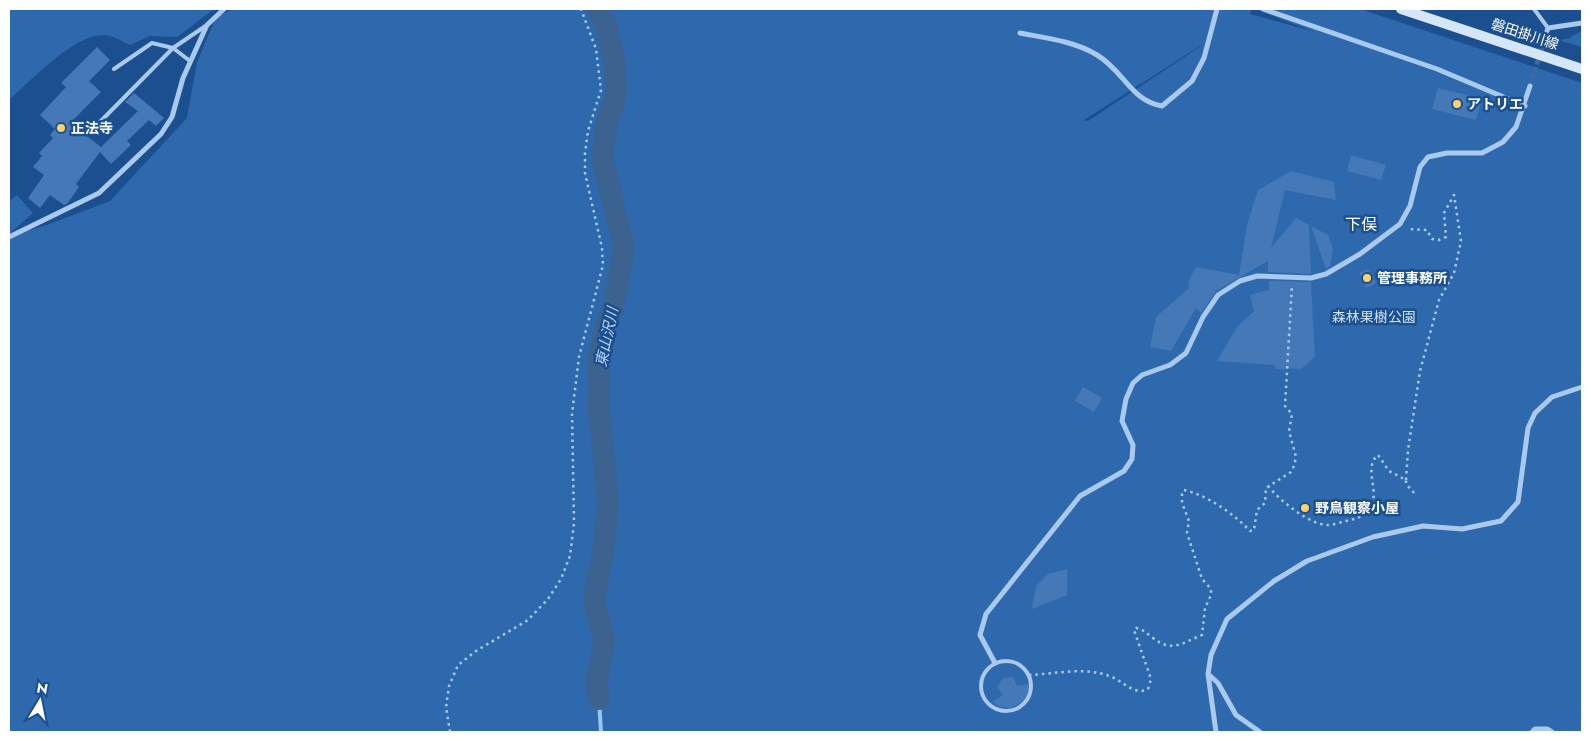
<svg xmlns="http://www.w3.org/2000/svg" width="1591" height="741" viewBox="0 0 1591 741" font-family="Jost,'Noto Sans JP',sans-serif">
<rect width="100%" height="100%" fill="#1b4f8f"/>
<path fill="#2e69ad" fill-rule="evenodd" d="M 9,9 L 214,9 L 177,37 L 150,36 L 130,45 C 121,41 111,34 101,35 C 70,38 32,80 9,100 Z
M 233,9 L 1251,9 L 1250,14 L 1315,32 L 1255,9 L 1360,9 L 1582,83 L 1582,732 L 9,732 L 9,236 L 47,225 L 110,201 L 187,118 L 197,62 L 216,17 ZM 1201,46 L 1088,121 L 1084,120 L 1200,46 ZM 1400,531 L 1405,531 L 1337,550 L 1276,575 L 1315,555 Z
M 1582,31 L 1582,47 L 1558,40 L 1571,38 L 1570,37 Z
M 17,195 L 33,213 L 9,234 L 9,202 Z"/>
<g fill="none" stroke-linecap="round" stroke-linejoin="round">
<path stroke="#9cc4f0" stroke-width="4" d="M 599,699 L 601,732"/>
<path stroke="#3c6290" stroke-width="22" d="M 598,9 L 606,25 L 615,63 L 616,94 L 607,123 L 602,157 L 624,248 L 613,309 L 606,325 L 599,358 L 599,411 L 608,499 L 605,538 L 594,600 L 604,640 L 596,685 L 599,699"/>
</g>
<path fill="#4478b7" d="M 97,47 L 110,60 L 89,81 L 101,92 L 70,123 L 101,147 L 138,111 L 125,102 L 134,93 L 164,118 L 156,126 L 149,120 L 127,141 L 131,145 L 111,164 L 100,152 L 76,184 L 79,187 L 67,204 L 64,205 L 50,195 L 40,208 L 28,198 L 44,175 L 33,167 L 42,156 L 39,153 L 53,138 L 50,135 L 55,129 L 40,115 L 66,87 L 61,83 Z
M 1438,88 L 1482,99 L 1476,120 L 1432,109 Z
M 1351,155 L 1386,165 L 1381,180 L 1347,171 Z
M 1291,171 L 1334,182 L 1336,200 L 1285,190 L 1271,248 L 1296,218 L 1309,225 L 1311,274 L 1268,272 L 1268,261 L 1216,291 L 1201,313 L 1196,308 L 1171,351 L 1150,347 L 1156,317 L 1189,288 L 1188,282 L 1196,267 L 1239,275 L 1247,225 L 1258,190 Z
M 1311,226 L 1328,235 L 1333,249 L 1330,266 L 1326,269 Z
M 1368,269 L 1376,283 L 1366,288 L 1359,273 Z
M 1269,281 L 1311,282 L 1315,357 L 1301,369 L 1285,368 L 1285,370 L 1277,369 L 1274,365 L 1217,361 L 1237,327 L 1254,311 L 1250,295 L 1269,290 Z
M 1083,387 L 1102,398 L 1094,412 L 1075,401 Z
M 1067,569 L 1067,595 L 1032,609 L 1036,586 L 1048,574 Z
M 1013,677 L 1017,686 L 1029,684 L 1029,693 L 1022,702 L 1011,708 L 1000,707 L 992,702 L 1003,695 L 997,687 L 1003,678 Z"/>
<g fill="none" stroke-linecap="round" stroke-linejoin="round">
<path stroke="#3d69a0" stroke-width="5" stroke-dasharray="5 2.5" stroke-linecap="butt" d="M 1530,86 L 1545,38"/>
<path stroke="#a9c9ee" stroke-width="2.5" stroke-dasharray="2.5 4" stroke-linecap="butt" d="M 1406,480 L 1408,450 L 1420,371 L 1439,300 L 1454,273 L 1461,241 L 1454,195 L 1444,213 L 1446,237 L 1439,240 L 1432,239 L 1427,230 L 1407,229
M 1268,486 C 1278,499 1311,526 1328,525 C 1334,525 1341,522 1346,521 C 1355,519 1364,517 1369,509 C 1382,493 1362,468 1378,455 L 1389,471 L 1406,480 L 1406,484 L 1415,494
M 1029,675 C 1056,674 1086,666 1112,677 C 1124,682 1135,696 1148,689 L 1151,679 L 1134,630 L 1136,628 C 1143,629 1147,634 1153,638 C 1172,653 1182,643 1202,635 L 1205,608 L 1211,595 L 1211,589 L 1202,579 L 1187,533 L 1189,521 L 1182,503 L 1182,494 L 1184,490 C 1207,495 1234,514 1250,531 L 1254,530 L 1257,510 L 1265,503 L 1266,488 L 1291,472 L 1294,466 L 1296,457 L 1289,431 L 1292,414 L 1285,406 L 1292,285
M 450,732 L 446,707 L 449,686 L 458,665 L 476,651 L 528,620 L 548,599 L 561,579 L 570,556 L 574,523 L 572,414 L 579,357 L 603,265 L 602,248 L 585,173 L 585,153 L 588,131 L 601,90 L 596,49 L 581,9"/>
<path stroke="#a9c9ee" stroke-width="4" d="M 1534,9 L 1548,28
M 114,69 L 152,43 L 173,48 L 190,61
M 94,128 L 173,48 L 207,25
M981 686a25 25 0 1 1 50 0a25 25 0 1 1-50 0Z"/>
<path stroke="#a9c9ee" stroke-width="5" d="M 1263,9 L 1437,69 L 1525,106
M 1020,33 C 1046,38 1074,41 1097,55 C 1124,71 1130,100 1162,106 L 1192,81 L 1204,58 L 1217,9
M 1545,38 L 1548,28 L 1582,23
M 9,237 L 99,193 L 161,134 L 172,117 L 183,78 L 207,25 L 224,9
M 995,663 L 980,635 L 986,614 L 1080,496 L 1124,471 L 1132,459 L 1133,445 L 1122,421 L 1126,399 L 1133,383 L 1142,375 L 1170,365 L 1186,353 L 1203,317 L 1218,295 L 1240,281 L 1257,276 L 1311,278 L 1326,274 L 1360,254 L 1400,224 L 1410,206 L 1420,167 L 1428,157 L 1447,153 L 1482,153 L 1503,142 L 1516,127 L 1530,86
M 1208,674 L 1218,683 L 1236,715 L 1260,732
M 1216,732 L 1208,674 L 1211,655 L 1227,619 L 1274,581 L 1307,561 L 1373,537 L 1423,526 L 1462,529 L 1501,521 L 1518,502 L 1528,428 L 1535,413 L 1552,397 L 1582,387
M 1532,732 L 1535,729 L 1547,729 L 1552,732"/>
<path stroke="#d6e6fa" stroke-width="10" d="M 1401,9 L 1582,69"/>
</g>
<g fill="#ffd166" stroke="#1b4f8f" stroke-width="2">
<circle cx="1457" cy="104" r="5"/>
<circle cx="61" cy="128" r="5"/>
<circle cx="1367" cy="278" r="5"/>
<circle cx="1305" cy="508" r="5"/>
</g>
<g text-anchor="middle" stroke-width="5" stroke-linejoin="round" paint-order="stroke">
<g font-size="14" fill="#fff" stroke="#1b4f8f">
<text transform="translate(1525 34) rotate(18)" y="5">磐田掛川線</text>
</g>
<g font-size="14" font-weight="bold" fill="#fff" stroke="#1b4f8f" text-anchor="start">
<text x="1467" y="109">アトリエ</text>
<text x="71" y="133">正法寺</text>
<text x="1377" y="283">管理事務所</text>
<text x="1315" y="513">野鳥観察小屋</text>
</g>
<g font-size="14" fill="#cfe3fa" stroke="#1b4f8f">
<text x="1374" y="322">森林果樹公園</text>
</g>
<g font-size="15" font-style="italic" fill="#b5d3f5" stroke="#1b4f8f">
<text transform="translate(607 337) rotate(-78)" y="5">東山沢川</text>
</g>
<g font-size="16" fill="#fff" stroke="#1b4f8f">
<text x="1361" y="230">下俣</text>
</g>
</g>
<rect width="1591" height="741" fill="none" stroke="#ffffff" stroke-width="20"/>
<g transform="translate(40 701) rotate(10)" stroke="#1b4f8f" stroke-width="4" paint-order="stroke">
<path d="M0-4L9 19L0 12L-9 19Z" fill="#ffffff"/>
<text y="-8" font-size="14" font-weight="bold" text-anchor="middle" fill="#ffffff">N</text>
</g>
</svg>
